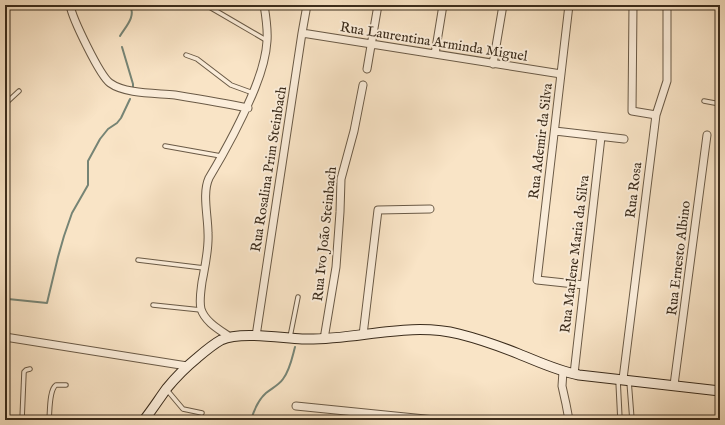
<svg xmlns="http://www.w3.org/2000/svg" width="725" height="425" viewBox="0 0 725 425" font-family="'IM FELL English',serif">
<rect width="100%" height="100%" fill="#f9e4c6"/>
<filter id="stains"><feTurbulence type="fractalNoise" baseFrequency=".005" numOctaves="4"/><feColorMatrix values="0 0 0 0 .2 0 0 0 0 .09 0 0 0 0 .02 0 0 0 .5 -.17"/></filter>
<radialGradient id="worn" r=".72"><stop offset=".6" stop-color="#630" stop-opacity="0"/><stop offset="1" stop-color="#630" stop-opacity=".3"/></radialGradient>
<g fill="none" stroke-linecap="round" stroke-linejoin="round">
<path stroke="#768475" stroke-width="2" d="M 120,36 C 126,26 136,17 130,5
M 122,47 L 133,84 L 133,88
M 5,293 L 8,299
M 8,299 L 47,303 L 58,257 L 64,236 L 72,213 L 88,185 L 88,161 L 100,139 L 108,129 L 117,123 L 121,118 L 130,99
M 5,333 L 5,305 L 8,299
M 251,420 C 254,410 258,400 266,393 C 272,388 279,385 283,379 C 290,370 292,358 295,347"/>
<g stroke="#6a5a46" stroke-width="5.5">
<path id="lane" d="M 206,5 L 266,40
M 186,55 L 197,59 L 231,85 L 253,93
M 704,101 L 720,104
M 5,104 L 19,91
M 165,146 L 221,156
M 138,260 L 204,268
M 153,305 L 201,310
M 290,337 L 298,297
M 618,380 L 620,420
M 629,381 L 632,420
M 167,390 L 183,409 L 202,413
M 22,420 L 24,372 L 26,370 L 30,369
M 49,420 C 50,411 49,390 56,385 L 66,385"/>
</g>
<g stroke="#6a5a46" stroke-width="9">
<path id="street" d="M 70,5 C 72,18 100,76 110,83 C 125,94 156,93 175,95 C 199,99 223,103 248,108
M 569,5 L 537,280 L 584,285
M 633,5 L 632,111 L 656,115
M 302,33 L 561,74
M 435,54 L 443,5
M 493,64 L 503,5
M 367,69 L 378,5
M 555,131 L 624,139
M 363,335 L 378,210 L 430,209
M 256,336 L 302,33 L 307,5
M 5,337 L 187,366
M 230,337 C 220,330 205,322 201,309 C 199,301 201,290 202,282 C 205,266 209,249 208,233 C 208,216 202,193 209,178 C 227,148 242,120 255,88 C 261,73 266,58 267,41 C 268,29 266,17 264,5
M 324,339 L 336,267 L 340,212 L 341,179 L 354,131 L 363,85
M 563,371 L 562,386 L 566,404 L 569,420
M 574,374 L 601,137
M 623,379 L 656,115 L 667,81 L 667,5
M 674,385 L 707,135
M 296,406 L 435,420"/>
</g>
<g stroke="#3b2c1c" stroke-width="11">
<path id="secondary" d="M 144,420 C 152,410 159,399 167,388 C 176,377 186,367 197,358 C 204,352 212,345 221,340 C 240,331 280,338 302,339 C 355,341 407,321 459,334 C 479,339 499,346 519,354 C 539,362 558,371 579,375 L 720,391"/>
</g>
<use href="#lane" stroke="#fbedda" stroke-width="3.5"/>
<use href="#street" stroke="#fbedda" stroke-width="7"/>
<use href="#secondary" stroke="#fbedda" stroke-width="9"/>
</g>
<g text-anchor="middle" stroke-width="4" stroke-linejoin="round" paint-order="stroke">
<g font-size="14" fill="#3b2c1c" stroke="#fbedda">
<text transform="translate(434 41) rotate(9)" y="5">Rua Laurentina Arminda Miguel</text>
<text transform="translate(540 141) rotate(-83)" y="5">Rua Ademir da Silva</text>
<text transform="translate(268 169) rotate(-81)" y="5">Rua Rosalina Prim Steinbach</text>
<text transform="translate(633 190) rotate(-83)" y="5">Rua Rosa</text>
<text transform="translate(324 234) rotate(-84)" y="5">Rua Ivo João Steinbach</text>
<text transform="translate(574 254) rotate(-83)" y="5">Rua Marlene Maria da Silva</text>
<text transform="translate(678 258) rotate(-83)" y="5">Rua Ernesto Albino</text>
</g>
</g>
<rect width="725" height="425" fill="none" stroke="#f9e4c6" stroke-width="20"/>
<rect x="6" y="6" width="713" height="413" fill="none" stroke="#3b2c1c" stroke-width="2"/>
<rect x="10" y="10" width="705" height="405" fill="none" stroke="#3b2c1c"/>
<rect width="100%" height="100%" filter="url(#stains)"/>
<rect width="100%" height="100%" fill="url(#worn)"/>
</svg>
